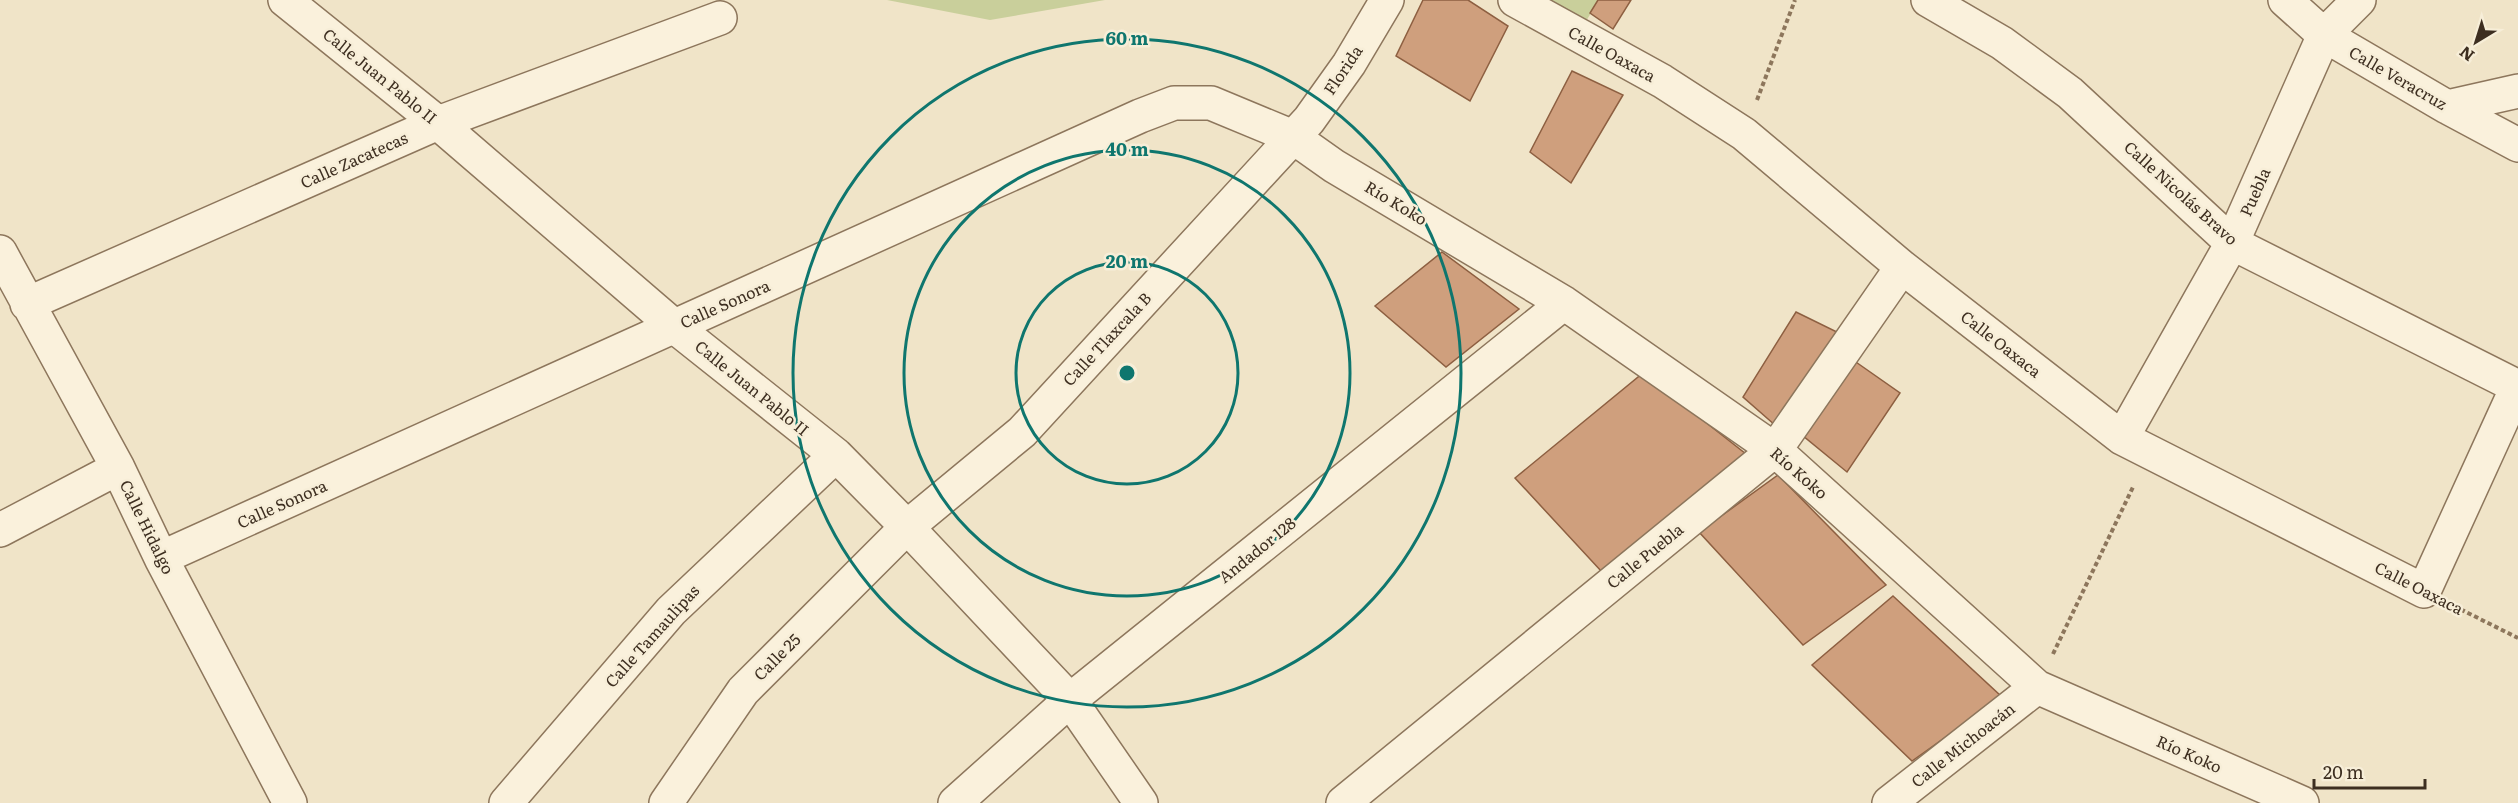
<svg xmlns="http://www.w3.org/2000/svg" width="2518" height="803" viewBox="0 0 2518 803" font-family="Literata,serif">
<rect width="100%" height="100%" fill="#f0e4c8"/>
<path fill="#c9cf9b" d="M 887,0 L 1105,0 L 990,20 Z
M 1544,0 L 1599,0 L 1583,26 Z"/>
<path fill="#cf9f7d" stroke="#8d5f41" stroke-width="1.5" d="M 1423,0 L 1468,0 L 1508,26 L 1470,101 L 1396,56 Z
M 1598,0 L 1631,0 L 1613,29 L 1590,13 Z
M 1572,71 L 1623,95 L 1571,183 L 1530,152 Z
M 1442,252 L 1519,309 L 1446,367 L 1375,306 Z
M 1796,312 L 1841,334 L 1776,426 L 1743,397 Z
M 1853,360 L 1900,393 L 1847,472 L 1802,435 Z
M 1643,373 L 1746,454 L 1602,572 L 1515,478 Z
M 1778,475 L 1886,585 L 1803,645 L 1699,532 Z
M 1893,596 L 2002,697 L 1912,761 L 1812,665 Z"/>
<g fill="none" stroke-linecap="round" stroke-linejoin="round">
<g stroke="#8d765c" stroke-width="36">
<path id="minor" d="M 285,0 L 438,123 L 675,327 L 836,455 L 907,527 L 1070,700 L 1141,803
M 1515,0 L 1662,81 L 1744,134 L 1902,267 L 2122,438 L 2424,591 L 2518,385
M 1928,0 L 2002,43 L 2070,93 L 2232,243 L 2518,387
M 2285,0 L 2324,35 L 2447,107 L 2518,145
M 2447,107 L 2518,91
M 0,252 L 118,468 L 161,558 L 290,803
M 27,304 L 438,123 L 720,18
M 2122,438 L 2232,243 L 2324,35 L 2359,0
M 0,530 L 118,468
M 161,558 L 1140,116 L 1174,103 L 1211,103 L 1293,137 L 1334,166 L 1564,303 L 1775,450 L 2037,687 L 2302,803
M 506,803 L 671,611 L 836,455
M 666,803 L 743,691 L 907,527 L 1022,432 L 1309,120 L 1349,64 L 1387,0
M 955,803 L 1070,700 L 1564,303
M 1343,803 L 1775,450 L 1902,267
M 1889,803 L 2037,687"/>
</g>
<path stroke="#8d765c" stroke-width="4" stroke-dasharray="4.5 3" stroke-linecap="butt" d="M 1757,100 L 1795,0
M 2454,606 L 2518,638
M 2053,654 L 2134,485"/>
<use href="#minor" stroke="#faf1dc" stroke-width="33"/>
</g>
<g fill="none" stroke="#0f766e" stroke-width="3">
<circle cx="1127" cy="373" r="111"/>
<circle cx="1127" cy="373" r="223"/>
<circle cx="1127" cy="373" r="334"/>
</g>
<g text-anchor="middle" stroke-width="5" stroke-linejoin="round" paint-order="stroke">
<g font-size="16" fill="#3d2e20" stroke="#f7eed8">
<text transform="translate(1612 54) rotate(29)" y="6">Calle Oaxaca</text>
<text transform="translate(1343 70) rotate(-56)" y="6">Florida</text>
<text transform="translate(380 76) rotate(39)" y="6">Calle Juan Pablo II</text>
<text transform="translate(2398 78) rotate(30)" y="6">Calle Veracruz</text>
<text transform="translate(354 160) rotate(-24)" y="6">Calle Zacatecas</text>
<text transform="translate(2255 192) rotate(-66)" y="6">Puebla</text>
<text transform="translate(2181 193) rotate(42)" y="6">Calle Nicolás Bravo</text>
<text transform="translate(1396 203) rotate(31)" y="6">Río Koko</text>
<text transform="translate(725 304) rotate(-24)" y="6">Calle Sonora</text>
<text transform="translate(1107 339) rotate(-47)" y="6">Calle Tlaxcala B</text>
<text transform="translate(2001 344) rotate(38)" y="6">Calle Oaxaca</text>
<text transform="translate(752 388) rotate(39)" y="6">Calle Juan Pablo II</text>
<text transform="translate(1799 473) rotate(41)" y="6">Río Koko</text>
<text transform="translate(282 504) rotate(-24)" y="6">Calle Sonora</text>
<text transform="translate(147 527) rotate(64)" y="6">Calle Hidalgo</text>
<text transform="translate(1257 550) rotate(-39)" y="6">Andador 128</text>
<text transform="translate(1645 556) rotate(-39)" y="6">Calle Puebla</text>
<text transform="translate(2419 588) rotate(27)" y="6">Calle Oaxaca</text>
<text transform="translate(652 636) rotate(-48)" y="6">Calle Tamaulipas</text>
<text transform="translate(777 657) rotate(-45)" y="6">Calle 25</text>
<text transform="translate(1963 745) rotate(-38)" y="6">Calle Michoacán</text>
<text transform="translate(2189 754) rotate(24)" y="6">Río Koko</text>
</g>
</g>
<circle cx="1127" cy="373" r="9" fill="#0f766e" stroke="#f7eed8" stroke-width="3"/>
<g font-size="18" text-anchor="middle" font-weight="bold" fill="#0f766e" stroke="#f7eed8" stroke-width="5" stroke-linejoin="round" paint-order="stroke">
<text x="1127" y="45">60 m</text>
<text x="1127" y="156">40 m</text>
<text x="1127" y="268">20 m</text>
</g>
<g transform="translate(2476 42) rotate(218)" stroke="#f7eed8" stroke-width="4.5" paint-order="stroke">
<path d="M0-4.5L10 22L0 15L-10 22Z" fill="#3d2e20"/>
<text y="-9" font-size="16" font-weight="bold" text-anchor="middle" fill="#3d2e20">N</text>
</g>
<path d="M2314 779v9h111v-9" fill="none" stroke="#3d2e20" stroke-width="3"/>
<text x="2323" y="779" font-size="18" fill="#3d2e20" stroke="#f7eed8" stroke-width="4.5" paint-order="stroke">20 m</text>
</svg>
